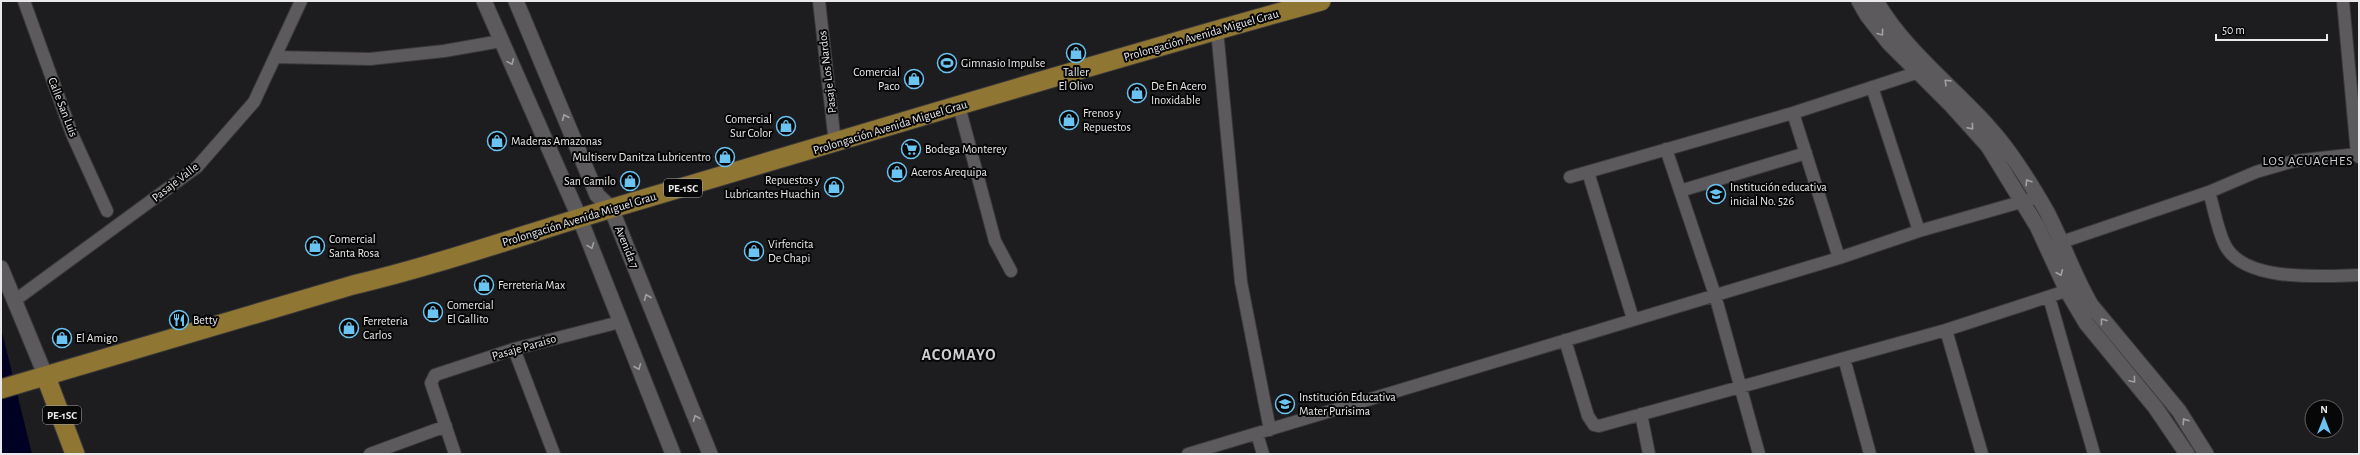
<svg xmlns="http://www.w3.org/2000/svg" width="2360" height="455" viewBox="0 0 2360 455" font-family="'Alegreya Sans',sans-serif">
<rect width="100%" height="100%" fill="#1d1c1e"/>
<path fill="#000023" d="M 1,328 L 32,454 L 1,454 Z"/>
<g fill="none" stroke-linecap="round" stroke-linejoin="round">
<g stroke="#3a383a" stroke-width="14">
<path id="minor" d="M 24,1 L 72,134 L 107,211
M 819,1 L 835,143
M 2343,1 L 2357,154 L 2359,157
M 1217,30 L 1241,282 L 1270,430
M 275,57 L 370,59 L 444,51 L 501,41
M 1872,87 L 1919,231
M 959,106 L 995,241 L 1011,271
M 1793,113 L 1839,258
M 1666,149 L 1715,295 L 1759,454
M 1588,172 L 1633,319
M 1570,177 L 1793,113 L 1925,70
M 1680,191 L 1806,153
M 2209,192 C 2214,208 2217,229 2225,245 C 2244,283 2323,276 2359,275
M 2053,245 L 2209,192 L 2256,172 L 2294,161 L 2357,154
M 2049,297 L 2094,454
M 14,301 L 197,167 L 254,102 L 301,1
M 1946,330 L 1982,454
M 1565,340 L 1588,416 L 1594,425 L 1599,426 L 1946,330 L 2075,288
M 514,349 L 554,454
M 1844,358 L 1870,454
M 1641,414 L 1649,454
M 1257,434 L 1263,454
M 370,454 L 446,426
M 455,454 L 431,383 L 435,375 L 514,349 L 620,322
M 1188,454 L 1839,258 L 1919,231 L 2038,197"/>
</g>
<g stroke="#3a383a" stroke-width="17">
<path id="tertiary" d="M 484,1 L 580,219 L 673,454
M 516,1 L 597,195 L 611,208 L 710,454
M 1859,1 L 1867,15 L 1889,43 L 1951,105 L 1988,146 L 2037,226 L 2067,291 L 2086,323 L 2155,407 L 2187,454
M 1876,1 C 1909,58 1967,96 2006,148 C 2021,168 2035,191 2047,212 C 2063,243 2074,276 2091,305 L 2179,411 L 2206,454
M 1,268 L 46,377"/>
</g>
<g stroke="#3a383a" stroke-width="21">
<path id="primary" d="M 46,377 L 75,454
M 1,389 L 353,285 C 442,264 528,233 616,207 C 850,138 1085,66 1321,1"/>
</g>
<use href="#minor" stroke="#5c5a5d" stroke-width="12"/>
<use href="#tertiary" stroke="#5c5a5d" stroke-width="15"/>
<use href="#primary" stroke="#8f7632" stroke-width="19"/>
</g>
<defs><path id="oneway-chevron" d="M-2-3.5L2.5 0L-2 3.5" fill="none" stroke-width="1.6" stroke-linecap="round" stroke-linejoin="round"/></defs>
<g stroke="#a2a1a4">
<use href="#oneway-chevron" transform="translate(1881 33) rotate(53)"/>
<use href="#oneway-chevron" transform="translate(511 62) rotate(66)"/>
<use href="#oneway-chevron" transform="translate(1947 82) rotate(-136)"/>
<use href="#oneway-chevron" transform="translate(565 117) rotate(-113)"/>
<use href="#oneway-chevron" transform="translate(1971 127) rotate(49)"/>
<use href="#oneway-chevron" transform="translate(2028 182) rotate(-123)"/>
<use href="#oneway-chevron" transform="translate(591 246) rotate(69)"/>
<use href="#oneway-chevron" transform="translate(2060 273) rotate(67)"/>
<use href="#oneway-chevron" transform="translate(647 297) rotate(-112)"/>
<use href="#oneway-chevron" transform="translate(2103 321) rotate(-127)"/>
<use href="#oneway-chevron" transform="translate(638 367) rotate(68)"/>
<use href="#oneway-chevron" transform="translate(2133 380) rotate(50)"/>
<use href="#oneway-chevron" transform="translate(696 418) rotate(-112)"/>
<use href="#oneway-chevron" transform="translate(2185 421) rotate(-123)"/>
</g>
<defs>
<g id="shop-ring" transform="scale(1)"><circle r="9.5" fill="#070708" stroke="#6ac3f1" stroke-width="1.5"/><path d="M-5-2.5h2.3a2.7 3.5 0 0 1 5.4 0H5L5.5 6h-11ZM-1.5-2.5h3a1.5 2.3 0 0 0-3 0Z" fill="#6ac3f1"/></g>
<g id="stadium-ring" transform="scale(1)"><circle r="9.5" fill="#070708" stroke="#6ac3f1" stroke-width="1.5"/><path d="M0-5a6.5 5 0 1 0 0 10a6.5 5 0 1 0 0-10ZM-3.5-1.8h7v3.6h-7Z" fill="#6ac3f1"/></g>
<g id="supermarket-ring" transform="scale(1)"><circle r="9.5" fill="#070708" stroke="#6ac3f1" stroke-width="1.5"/><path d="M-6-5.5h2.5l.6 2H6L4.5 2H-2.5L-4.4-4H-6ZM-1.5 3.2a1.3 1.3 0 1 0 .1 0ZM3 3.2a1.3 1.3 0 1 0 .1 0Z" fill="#6ac3f1"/></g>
<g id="school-ring" transform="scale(1)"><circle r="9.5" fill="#070708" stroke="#6ac3f1" stroke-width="1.5"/><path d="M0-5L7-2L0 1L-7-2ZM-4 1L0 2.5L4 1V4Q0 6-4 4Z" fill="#6ac3f1"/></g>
<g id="restaurant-ring" transform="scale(1)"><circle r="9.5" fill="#070708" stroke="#6ac3f1" stroke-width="1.5"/><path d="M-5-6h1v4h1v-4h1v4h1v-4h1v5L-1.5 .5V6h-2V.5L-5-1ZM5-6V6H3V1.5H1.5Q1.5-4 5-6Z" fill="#6ac3f1"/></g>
</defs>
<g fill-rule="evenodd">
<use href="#shop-ring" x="1076" y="53"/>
<use href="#stadium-ring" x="947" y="63"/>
<use href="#shop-ring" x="914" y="79"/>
<use href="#shop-ring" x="1137" y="93"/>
<use href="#shop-ring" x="1069" y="120"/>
<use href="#shop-ring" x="786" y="126"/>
<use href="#shop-ring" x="497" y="141"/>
<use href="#supermarket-ring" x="911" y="149"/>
<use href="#shop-ring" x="725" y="157"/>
<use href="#shop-ring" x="897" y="172"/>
<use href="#shop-ring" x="630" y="181"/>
<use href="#shop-ring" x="834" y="187"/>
<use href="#school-ring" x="1716" y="194"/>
<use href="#shop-ring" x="315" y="246"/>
<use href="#shop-ring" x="754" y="251"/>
<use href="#shop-ring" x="484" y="285"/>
<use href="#shop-ring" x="433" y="312"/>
<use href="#restaurant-ring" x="179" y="320"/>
<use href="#shop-ring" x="349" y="328"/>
<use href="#shop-ring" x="62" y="338"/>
<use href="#school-ring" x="1285" y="404"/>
</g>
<g text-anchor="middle" stroke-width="4" stroke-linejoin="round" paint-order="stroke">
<g fill="#070708" stroke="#a5a4a6" stroke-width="1">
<rect x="664" y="179" width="38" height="18" rx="3"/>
<rect x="43" y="406" width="38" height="18" rx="3"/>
</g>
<g font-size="11" font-weight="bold" fill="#e9e8ea">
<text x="683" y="192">PE-1SC</text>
<text x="62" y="419">PE-1SC</text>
</g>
<g font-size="12" fill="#e9e8ea" stroke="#070708">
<text transform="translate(1201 35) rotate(-16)" y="4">Prolongación Avenida Miguel Grau</text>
<text transform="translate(827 72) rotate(-97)" y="4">Pasaje Los Nardos</text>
<text transform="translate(63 107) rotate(69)" y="4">Calle San Luis</text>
<text transform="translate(890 127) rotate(-17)" y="4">Prolongación Avenida Miguel Grau</text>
<text transform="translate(175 182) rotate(-38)" y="4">Pasaje Valle</text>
<text transform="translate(579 219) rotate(-17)" y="4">Prolongación Avenida Miguel Grau</text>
<text transform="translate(627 247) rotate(68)" y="4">Avenida 7</text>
<text transform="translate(524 347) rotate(-16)" y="4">Pasaje Paraiso</text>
</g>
<g font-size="12" fill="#e9e8ea" stroke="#070708" text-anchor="start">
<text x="961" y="67">Gimnasio Impulse</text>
<text x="900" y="76" text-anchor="end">Comercial<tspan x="900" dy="14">Paco</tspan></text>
<text x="1076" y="76" text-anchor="middle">Taller<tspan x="1076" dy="14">El Olivo</tspan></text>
<text x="1151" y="90">De En Acero<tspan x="1151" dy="14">Inoxidable</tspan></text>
<text x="1083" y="117">Frenos y<tspan x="1083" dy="14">Repuestos</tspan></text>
<text x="772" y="123" text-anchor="end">Comercial<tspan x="772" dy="14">Sur Color</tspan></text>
<text x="511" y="145">Maderas Amazonas</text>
<text x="925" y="153">Bodega Monterey</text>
<text x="711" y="161" text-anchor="end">Multiserv Danitza Lubricentro</text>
<text x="911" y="176">Aceros Arequipa</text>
<text x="820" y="184" text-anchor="end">Repuestos y<tspan x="820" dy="14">Lubricantes Huachin</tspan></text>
<text x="616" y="185" text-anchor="end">San Camilo</text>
<text x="1730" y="191">Institución educativa<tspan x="1730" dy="14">inicial No. 526</tspan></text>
<text x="329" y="243">Comercial<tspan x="329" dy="14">Santa Rosa</tspan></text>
<text x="768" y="248">Virfencita<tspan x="768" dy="14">De Chapi</tspan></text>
<text x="498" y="289">Ferreteria Max</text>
<text x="447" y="309">Comercial<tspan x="447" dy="14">El Gallito</tspan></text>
<text x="193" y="324">Betty</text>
<text x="363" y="325">Ferreteria<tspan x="363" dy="14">Carlos</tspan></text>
<text x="76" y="342">El Amigo</text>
<text x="1299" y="401">Institución Educativa<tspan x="1299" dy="14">Mater Purisima</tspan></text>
</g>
<g font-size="13" letter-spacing="1" fill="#cecdd0" stroke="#070708">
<text x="2308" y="165">LOS ACUACHES</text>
</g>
<g font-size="16" font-weight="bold" letter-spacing="1" fill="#cecdd0" stroke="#070708">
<text x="959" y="360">ACOMAYO</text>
</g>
</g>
<rect width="2360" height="455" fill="none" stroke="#e9e8ea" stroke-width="4"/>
<g transform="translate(2324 419)"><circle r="19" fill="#070708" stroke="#616162"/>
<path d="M0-3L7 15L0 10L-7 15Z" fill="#6ac3f1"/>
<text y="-6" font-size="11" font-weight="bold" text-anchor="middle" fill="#e9e8ea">N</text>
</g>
<path d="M2216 34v6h111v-6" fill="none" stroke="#e9e8ea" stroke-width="2"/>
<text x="2222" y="34" font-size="12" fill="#e9e8ea" stroke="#070708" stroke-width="3" paint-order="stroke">50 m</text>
</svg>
